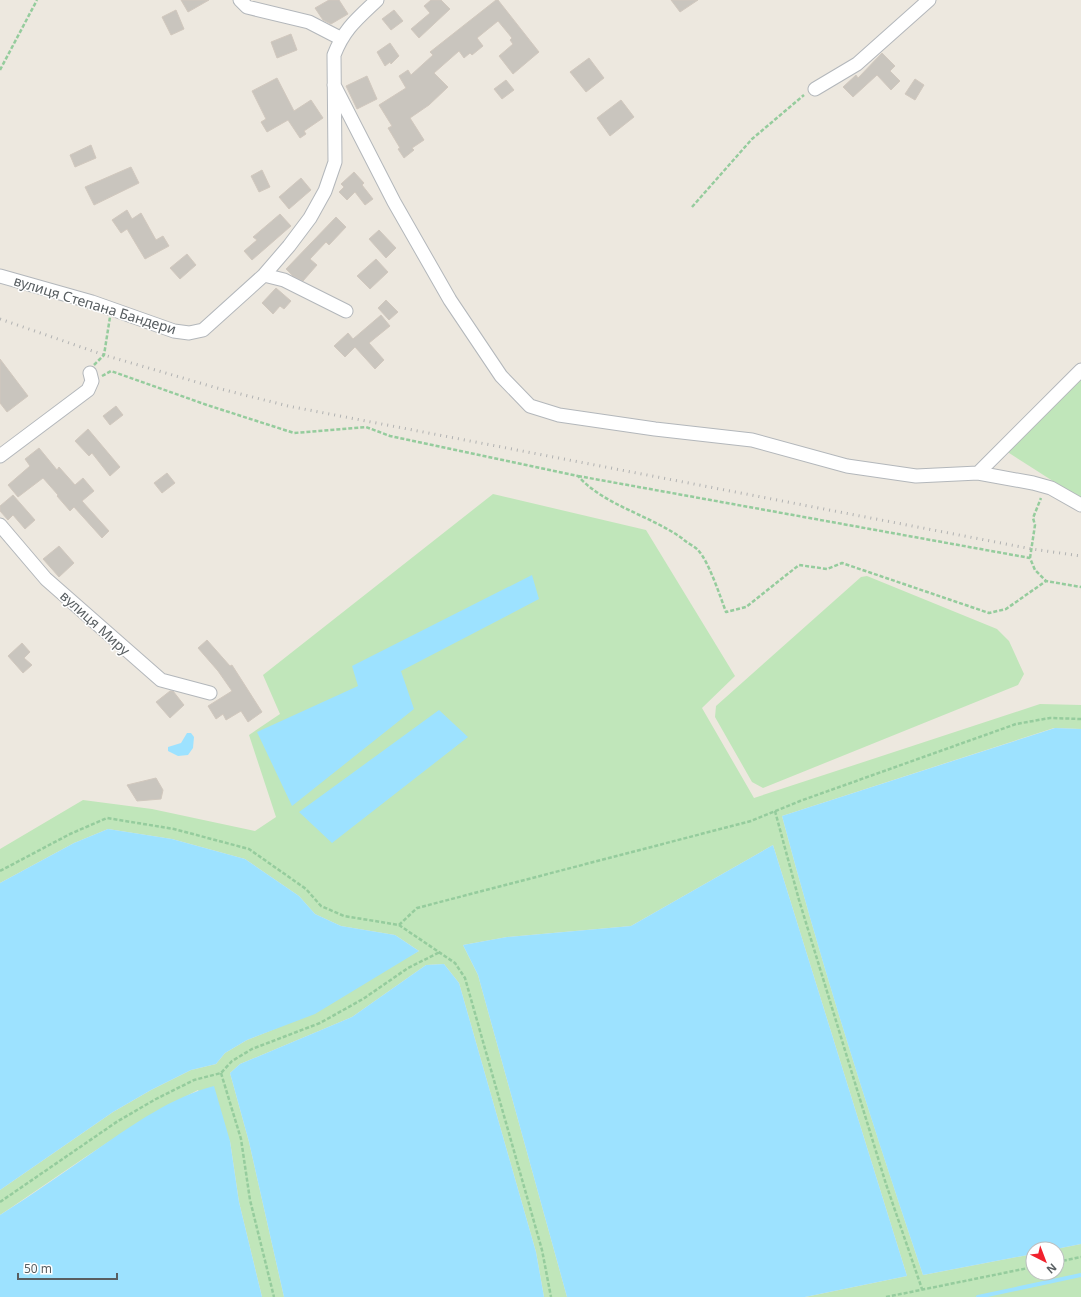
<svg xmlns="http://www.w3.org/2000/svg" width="1081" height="1297" viewBox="0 0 1081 1297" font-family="'Noto Sans',sans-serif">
<rect width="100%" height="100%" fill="#ede8df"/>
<path fill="#c0e6ba" d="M 1081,378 L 1081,499 L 1006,451 Z
M 493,494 L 646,530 L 735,676 L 702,708 L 754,798 L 1040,704 L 1081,705 L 1081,729 L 1054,728 L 782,816 C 823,971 872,1123 923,1275 L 1033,1254 L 1033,1273 L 1057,1273 L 1056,1249 L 1081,1244 L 1081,1297 L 805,1297 L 907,1276 L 773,845 L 631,926 L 507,937 L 463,945 L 478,975 L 567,1297 L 544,1297 L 536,1252 L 459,983 L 444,964 L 426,965 L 352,1017 L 240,1064 L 230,1073 L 249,1142 L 284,1297 L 262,1297 L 239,1202 L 230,1141 L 198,1090 C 128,1125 65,1172 0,1215 L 0,1190 L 113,1112 L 151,1090 L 191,1070 L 216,1064 L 225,1053 L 247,1040 L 277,1028 L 419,951 L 395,935 L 341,926 L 315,914 L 299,896 L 245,859 L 172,839 L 108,829 L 74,843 L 0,883 L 0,849 L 83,800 L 152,809 L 255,831 L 276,817 L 249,735 L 280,714 L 263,675 Z
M 867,576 L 997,629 L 1009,641 L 1024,674 L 1018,685 L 763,788 L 752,782 L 715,717 L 716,706 L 861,577 Z"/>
<path fill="#9de2ff" d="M 532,575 L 539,599 L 401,671 L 414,709 L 292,806 L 257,732 L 358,686 L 352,666 Z
M 439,710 L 468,737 L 332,843 L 299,812 Z
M 1055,728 L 1081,729 L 1081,1244 L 1056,1249 L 1033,1249 L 1033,1254 L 923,1275 C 872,1124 823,971 782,816 Z
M 187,733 L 191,733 L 194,737 L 193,748 L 188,755 L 178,756 L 168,751 L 168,747 L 181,743 Z
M 108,829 L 172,839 L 245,859 L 299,896 L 315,914 L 341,926 L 395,935 L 419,951 L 315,1014 L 247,1040 L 225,1053 L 216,1064 L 191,1070 L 151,1090 L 113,1112 L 0,1190 L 0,883 L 74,843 Z
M 773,845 L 907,1276 L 805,1297 L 567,1297 L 478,975 L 463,945 L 507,937 L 631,926 Z
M 444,964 L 459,983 L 536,1252 L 544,1297 L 284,1297 L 249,1142 L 230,1073 L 240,1064 L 352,1017 L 426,965 Z
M 214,1086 L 230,1141 L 239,1202 L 262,1297 L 0,1297 L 0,1215 C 33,1194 66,1171 99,1148 C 134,1124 172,1097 214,1086 Z"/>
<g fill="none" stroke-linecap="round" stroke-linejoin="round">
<path stroke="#9de2ff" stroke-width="4" d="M 978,1297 L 1081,1275"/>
</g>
<path fill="#c9c5be" stroke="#d1c8be" d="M 181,0 L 209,0 L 188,12 Z
M 329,0 L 339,0 L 348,14 L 331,24 L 323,20 L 315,8 Z
M 431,0 L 441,0 L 450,9 L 419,38 L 411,29 L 430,13 L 424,6 Z
M 496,0 L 498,0 L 539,52 L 513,74 L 499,56 L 513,44 L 510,40 L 512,38 L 498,21 L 477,38 L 483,46 L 472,55 L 470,53 L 464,58 L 459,51 L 434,73 L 448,87 L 429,105 L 410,118 L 424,140 L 412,148 L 414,150 L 404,158 L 398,149 L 400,148 L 388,128 L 392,126 L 379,105 L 406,88 L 399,76 L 408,70 L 411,75 L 433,55 L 430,52 Z
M 671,0 L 698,0 L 680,12 Z
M 176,10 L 184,29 L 171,35 L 162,17 Z
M 394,10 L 403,21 L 391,30 L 382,19 Z
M 291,34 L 297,50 L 277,58 L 271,42 Z
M 390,43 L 399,56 L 391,64 L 390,62 L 385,66 L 377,52 Z
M 882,53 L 895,66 L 890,71 L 900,81 L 891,90 L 877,75 L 853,97 L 843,87 L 856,75 L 858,78 Z
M 589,58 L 604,78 L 586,92 L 570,72 Z
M 367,76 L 377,99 L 357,109 L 346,86 Z
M 277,78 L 294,111 L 311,100 L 323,118 L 304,131 L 306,134 L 300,138 L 288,120 L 267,132 L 261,122 L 266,119 L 252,91 Z
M 915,79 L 924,85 L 915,100 L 905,94 Z
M 506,80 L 514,90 L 502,99 L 494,89 Z
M 621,100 L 634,117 L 610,136 L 597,118 Z
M 91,145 L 96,158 L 75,167 L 70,155 Z
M 131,167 L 139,183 L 94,205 L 85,187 Z
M 262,170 L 270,187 L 259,192 L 251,176 Z
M 354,172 L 364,183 L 362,185 L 373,199 L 365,205 L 355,192 L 347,200 L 339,192 L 344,187 L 341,184 Z
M 301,178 L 311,190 L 289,209 L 279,197 Z
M 127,210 L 132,219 L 141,213 L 156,240 L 163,236 L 169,246 L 145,259 L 127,229 L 121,233 L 112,220 Z
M 280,214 L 291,226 L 252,260 L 244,251 L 257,240 L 253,237 Z
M 336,217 L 346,227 L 329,245 L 326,242 L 310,259 L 317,265 L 303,281 L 293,276 L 286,269 Z
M 379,230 L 396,248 L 386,258 L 369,239 Z
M 187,254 L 196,265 L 180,279 L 170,268 Z
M 376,259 L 388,272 L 370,289 L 357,276 Z
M 276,288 L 291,301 L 284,309 L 280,306 L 273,314 L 262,303 Z
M 386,300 L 398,312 L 389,320 L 378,308 Z
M 381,315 L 390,326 L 369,343 L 384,360 L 375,369 L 355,347 L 345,357 L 334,346 L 348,333 L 353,339 Z
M 0,359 L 28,396 L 7,412 L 0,403 Z
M 116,406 L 123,415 L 110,425 L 103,416 Z
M 88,429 L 120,467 L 110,476 L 92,453 L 89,456 L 75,441 Z
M 39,448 L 57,470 L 59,467 L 75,485 L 83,478 L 94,491 L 82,501 L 109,531 L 102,538 L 74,507 L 70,511 L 57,496 L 58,495 L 43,478 L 18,497 L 8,485 L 30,466 L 25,459 Z
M 167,473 L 175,483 L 162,493 L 154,483 Z
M 13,495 L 35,520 L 25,529 L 13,515 L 8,520 L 0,511 L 0,506 Z
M 59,546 L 74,563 L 59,577 L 43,559 Z
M 207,640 L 230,666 L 232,665 L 262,712 L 248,722 L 241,711 L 226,720 L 223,714 L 216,719 L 208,706 L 232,691 L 218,671 L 198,648 Z
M 22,643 L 30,652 L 24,658 L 32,665 L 23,673 L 8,656 Z
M 170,691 L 173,691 L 184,705 L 170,718 L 156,702 Z
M 156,778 L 163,790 L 161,799 L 137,801 L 127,785 Z"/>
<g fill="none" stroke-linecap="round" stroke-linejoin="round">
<g stroke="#b3b7bb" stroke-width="15">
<path id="minor" d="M 240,0 L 247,7 L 309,22 L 340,38
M 334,85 L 394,202 L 450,300 L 501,376 L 530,406 L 559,415 L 655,429 L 752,440 L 847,466 L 916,476 L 978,473 L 1033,483 L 1051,488 L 1081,505
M 815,89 L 857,64 L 929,0
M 264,275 L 284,280 L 346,311
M 0,276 L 92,302 L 174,331 L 189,333 L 203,330 L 264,275 L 289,246 L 310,218 L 325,191 L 335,162 L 334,55 C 344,29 357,19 377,0
M 0,456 L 88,390 L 92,381 L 90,373
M 978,473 L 1081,370
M 0,525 L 46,579 L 161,680 L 210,693"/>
</g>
<path stroke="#95cc9d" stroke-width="2.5" stroke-dasharray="4 2" stroke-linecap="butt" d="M 0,70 L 37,0
M 692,207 L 752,139 L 804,95
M 102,376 L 111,371 L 207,405 L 294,433 L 366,427 L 390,436 L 578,476 C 605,506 650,515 683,539 C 687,543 694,546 698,550 C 709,562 720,596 726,612 L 746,607 L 799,565 L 827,569 L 842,563 L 989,613 L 1006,609 L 1046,581 L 1081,587
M 578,476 L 1030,558 L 1035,570 L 1046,581
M 1030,558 L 1035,525 L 1033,518 L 1041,498
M 775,811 L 799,900 L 859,1096 L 886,1184 L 922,1289
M 0,871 L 70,834 L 107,818 L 174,829 L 249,849 L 306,889 L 321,906 L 344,916 L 399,925 L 455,963 L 465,978 L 542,1250 L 551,1297
M 399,925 L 417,908 L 751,821 L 800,801 L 1016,724 L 1050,718 L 1081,719
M 221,1073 L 241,1139 L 250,1200 L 274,1297
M 0,1202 L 118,1121 L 156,1099 L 194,1080 L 221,1073 L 232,1061 L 252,1049 L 320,1023 L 363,999 L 408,968 L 440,952
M 1057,1262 L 1081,1257
M 886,1297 L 1033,1267"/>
<use href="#minor" stroke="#fff" stroke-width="13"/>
<path stroke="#b1b2b2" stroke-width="3" stroke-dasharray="1 5" stroke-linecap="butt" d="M 0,319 L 104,355 L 217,388 L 288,406 L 1032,549 L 1081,556"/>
<path stroke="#95cc9d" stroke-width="2.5" stroke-dasharray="4 2" stroke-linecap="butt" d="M 94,365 L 104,355 L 110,317"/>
</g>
<g text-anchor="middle" stroke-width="3" stroke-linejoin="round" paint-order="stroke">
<g font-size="14" fill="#585e61" stroke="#fff">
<text transform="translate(95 305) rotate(17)" y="5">вулиця Степана Бандери</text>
<text transform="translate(95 623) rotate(42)" y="5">вулиця Миру</text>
</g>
</g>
<g transform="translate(1045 1261) rotate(138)"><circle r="19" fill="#ffffff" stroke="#bcbfc0"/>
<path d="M0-3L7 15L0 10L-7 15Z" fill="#f1212d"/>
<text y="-6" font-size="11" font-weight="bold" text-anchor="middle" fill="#585e61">N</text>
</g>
<path d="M18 1273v6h99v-6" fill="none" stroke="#585e61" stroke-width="2"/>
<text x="24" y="1273" font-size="12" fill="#585e61" stroke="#ffffff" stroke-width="3" paint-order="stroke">50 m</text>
</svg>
